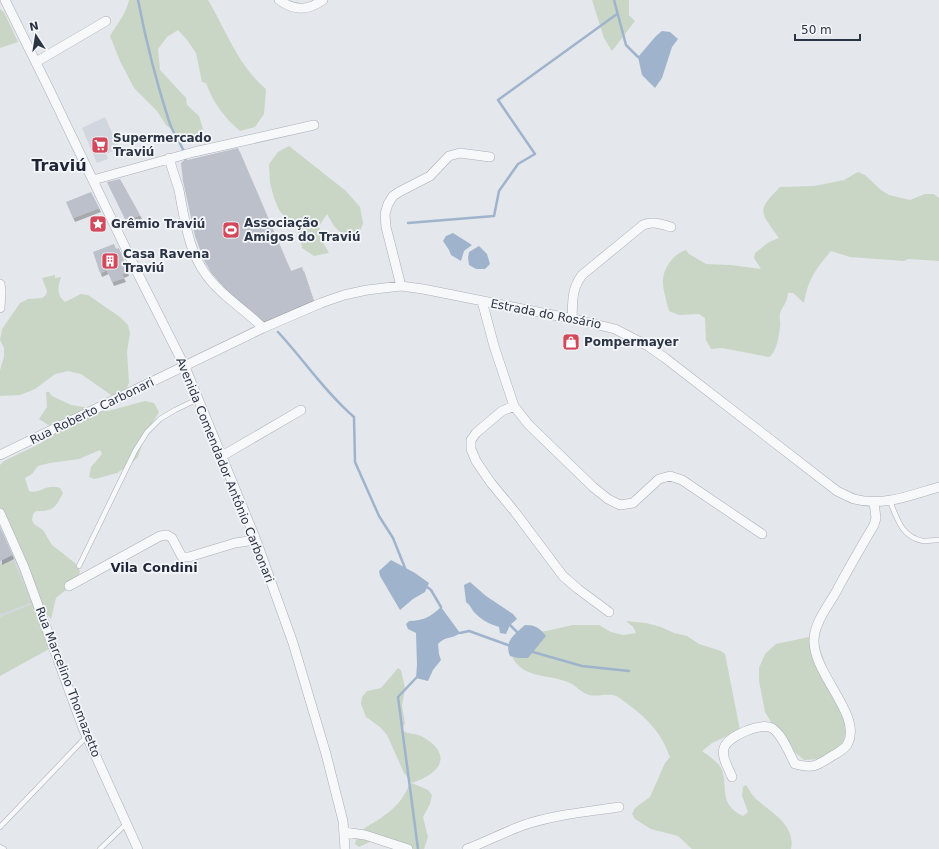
<svg xmlns="http://www.w3.org/2000/svg" width="939" height="849" viewBox="0 0 939 849" font-family="'DejaVu Sans',sans-serif">
<defs>
<filter id="shadow"><feDropShadow dx="2" dy="4" stdDeviation="0" flood-color="#0004"/></filter>
</defs>
<rect width="100%" height="100%" fill="#e4e7ec"/>
<path fill="#d2d6de" d="M 105,117 L 119,148 L 106,154 L 108,159 L 97,163 L 82,128 Z
M 0,518 L 34,603 L 0,617 Z"/>
<path fill="#c9d6c5" d="M 129,0 L 208,0 C 226,30 238,66 266,89 L 264,114 L 255,127 L 240,131 C 223,116 214,104 206,83 L 202,82 L 196,53 L 188,41 L 178,30 L 167,37 L 158,49 L 160,70 L 186,98 L 187,105 L 199,116 L 203,129 L 195,142 L 177,134 L 166,125 L 157,111 L 134,88 L 120,61 L 110,36 C 117,24 126,14 129,0 Z
M 592,0 L 629,0 L 629,15 L 635,21 L 612,51 L 604,38 Z
M 0,9 L 4,12 L 18,42 L 0,48 Z
M 289,146 L 346,191 L 360,207 L 363,223 L 358,237 L 345,237 L 334,226 L 327,214 L 319,226 L 322,241 L 329,253 L 314,256 L 302,248 L 299,233 L 279,210 L 274,198 L 270,183 L 269,164 L 278,152 Z
M 858,172 L 865,175 L 881,190 L 889,195 L 910,200 L 925,194 L 934,194 L 939,198 L 939,261 L 908,259 L 904,261 L 850,257 L 831,251 C 816,269 808,279 804,303 L 793,293 L 788,293 C 787,304 782,306 780,314 C 779,318 781,323 780,327 C 779,335 777,352 769,357 L 722,348 L 711,349 L 706,340 L 705,318 L 699,314 L 679,315 L 669,311 C 667,303 662,287 663,279 C 664,267 674,254 686,250 L 689,254 L 706,264 L 731,265 L 761,269 L 754,258 L 755,253 L 769,242 L 779,238 C 761,212 755,212 780,187 L 814,186 L 844,180 Z
M 55,275 L 55,278 L 61,277 C 58,287 56,294 65,302 L 81,294 L 88,295 L 120,317 L 128,325 L 130,333 L 127,352 L 129,383 L 127,388 L 121,395 L 111,395 L 81,374 L 68,371 L 55,374 L 35,389 L 20,395 L 0,396 L 0,370 L 4,357 L 4,348 L 0,340 L 2,329 L 20,303 L 28,299 L 42,298 L 46,295 L 47,291 L 42,278 Z
M 46,392 L 49,392 L 52,396 L 71,405 L 108,411 L 145,401 L 154,403 L 159,412 L 146,433 L 138,457 L 132,463 L 117,473 L 95,479 L 89,477 L 91,467 L 102,454 L 100,450 L 79,459 L 50,463 L 38,466 L 32,474 L 25,478 L 29,491 C 40,495 45,483 60,488 L 63,493 C 56,507 53,512 36,511 L 33,514 L 32,520 L 34,524 L 43,530 L 52,545 L 75,563 L 80,571 L 78,580 L 56,598 L 51,619 L 38,605 L 14,557 L 0,518 L 0,465 L 4,461 L 41,443 L 54,432 L 53,428 L 39,419 L 47,407 Z
M 13,560 L 32,602 L 2,614 L 0,611 L 0,565 Z
M 34,603 L 51,648 L 0,676 L 0,617 Z
M 626,621 L 646,623 L 661,627 L 674,633 L 687,636 L 699,644 L 721,651 L 725,654 L 740,730 L 712,743 L 702,751 C 707,755 714,759 719,765 C 731,781 715,803 743,816 L 748,812 L 742,796 L 743,787 L 746,785 C 749,789 751,794 755,798 C 770,812 796,824 791,849 L 692,849 L 678,836 L 651,829 L 635,819 L 632,814 L 635,808 L 650,797 L 665,763 L 670,757 C 661,733 649,720 629,705 C 625,702 620,698 616,696 C 606,693 597,697 589,695 C 582,693 576,686 570,683 C 548,673 518,680 510,651 L 532,632 L 546,631 L 573,625 L 599,625 L 611,632 L 623,635 L 636,633 L 633,627 Z
M 809,637 L 816,639 L 845,715 L 846,730 L 843,744 L 820,759 L 804,760 L 791,749 L 781,738 L 765,712 L 759,681 L 759,668 L 765,654 L 776,644 Z
M 398,668 L 401,670 L 405,688 L 402,706 L 405,723 L 402,730 C 408,735 417,733 423,737 C 454,755 440,774 412,783 L 428,790 L 432,795 L 430,804 L 423,817 L 428,837 L 424,849 L 395,849 L 376,839 L 359,847 L 355,844 C 360,827 368,827 381,818 C 394,809 403,800 409,785 L 412,783 L 404,773 L 387,735 L 380,727 L 366,717 L 361,704 L 362,697 L 367,691 L 381,688 Z"/>
<path fill="#9fb4cc" d="M 662,31 L 670,32 L 678,39 L 672,47 L 662,78 L 655,88 L 642,75 L 638,57 L 656,36 Z
M 453,233 L 472,245 L 464,251 L 461,261 L 451,255 L 449,250 L 443,241 L 446,236 Z
M 479,246 L 487,254 L 490,264 L 485,269 L 476,269 L 469,265 L 468,258 L 469,252 Z
M 391,560 L 415,573 L 429,583 L 425,592 L 413,599 L 400,610 L 380,576 L 379,571 Z
M 470,582 L 486,596 L 513,614 L 517,619 L 510,625 L 506,634 L 500,633 L 499,627 C 490,624 483,621 476,614 C 471,610 473,608 466,602 L 464,585 Z
M 441,607 L 460,633 C 451,640 447,635 438,644 L 439,654 L 441,660 L 433,670 L 428,681 L 416,678 L 417,665 L 416,633 L 408,629 L 406,624 L 409,621 C 424,621 431,616 441,607 Z
M 525,625 C 535,625 540,628 546,636 L 528,658 L 518,658 L 510,656 C 504,641 514,635 525,625 Z"/>
<g fill="none" stroke-linecap="round" stroke-linejoin="round">
<path stroke="#9fb4cc" stroke-width="2.5" d="M 138,0 C 146,41 156,81 169,121 C 173,136 186,147 186,163
M 614,0 L 626,45 L 638,57
M 408,223 L 494,216 L 499,191 L 518,164 L 535,154 L 498,100 L 617,14
M 278,332 C 304,360 325,392 354,417 L 355,462 L 379,516 L 393,538 L 405,568
M 427,587 L 431,590 L 441,607
M 510,625 L 517,632
M 460,633 L 469,631 L 508,645
M 533,652 L 582,666 L 629,671
M 416,678 L 398,697 L 418,849"/>
</g>
<path fill="#bbc0ca" filter="url(#shadow)" d="M 238,148 L 286,260 L 291,271 L 302,267 L 313,300 L 264,321 L 227,289 L 209,268 L 203,258 L 195,236 L 183,181 L 181,163 L 183,161 Z
M 120,179 L 140,215 L 126,221 L 107,182 Z
M 91,192 L 99,208 L 73,218 L 66,202 Z
M 114,244 L 116,249 L 119,248 L 127,272 L 122,274 L 124,278 L 112,282 L 107,270 L 100,273 L 93,252 Z
M 0,528 L 12,555 L 0,561 Z"/>
<g fill="none" stroke-linecap="round" stroke-linejoin="round">
<g stroke="#a9aeb7" stroke-width="5.5">
<path id="service" d="M 890,501 C 897,519 902,537 923,541 C 928,541 934,540 939,540
M 79,566 L 135,451 L 147,432 L 160,419 L 175,410 L 198,399
M 0,827 L 87,736
M 0,847 L 4,849
M 100,849 L 127,823"/>
</g>
<g stroke="#a9aeb7" stroke-width="10">
<path id="minor" d="M 5,0 L 50,91 L 138,274 L 185,367 L 256,540 L 293,643 L 326,754 L 343,821 L 345,849
M 279,0 C 295,11 307,11 323,0
M 36,62 L 106,21
M 169,158 C 172,169 176,180 179,190 C 185,222 189,256 211,281 C 226,299 247,311 263,328
M 93,180 L 194,152 L 314,125
M 0,284 L 1,291 L 0,308
M 401,286 L 386,227 L 385,214 L 388,204 L 393,196 L 399,192 L 430,176 L 449,156 L 460,153 L 490,157
M 482,301 L 494,346 L 514,406 L 528,424 L 593,487 L 608,499 L 620,505 L 633,503 L 659,479 L 670,476 L 682,480 L 762,534
M 572,319 C 573,301 571,290 582,275 L 643,225 C 653,221 661,224 671,227
M 514,406 L 502,411 L 476,433 L 471,440 L 471,449 L 476,461 L 491,483 L 515,512 L 563,576 L 578,589 L 609,612
M 0,455 L 263,328 L 321,303 L 344,295 L 367,290 L 401,286 L 423,289 L 578,320 L 615,329 L 648,346 L 665,358 L 837,491 C 843,494 849,497 854,499 C 883,507 911,495 939,487
M 222,456 L 301,410
M 0,513 L 24,567 L 83,728 L 138,849
M 69,586 L 160,536 L 167,535 L 172,538 L 182,557 L 189,557 L 235,543 L 256,540
M 732,777 C 729,769 721,757 724,748 C 728,736 761,722 772,728 C 782,734 789,753 795,764 C 812,769 817,766 832,756 C 837,753 846,749 848,743 C 862,714 812,673 814,639 C 815,622 828,606 836,592 C 848,569 861,547 874,525 L 876,518 L 874,502
M 344,832 L 365,835 L 408,849
M 467,849 C 485,842 503,833 521,826 C 552,815 586,812 619,807"/>
</g>
<use href="#service" stroke="#f7f8fa" stroke-width="4.5"/>
<use href="#minor" stroke="#f7f8fa" stroke-width="9"/>
</g>
<defs>
<g id="supermarket-square" transform="scale(0.9)"><rect x="-9" y="-9" width="18" height="18" rx="4" fill="#d1495b" stroke="#f4f6f9"/><path d="M-6-5.5h2.5l.6 2H6L4.5 2H-2.5L-4.4-4H-6ZM-1.5 3.2a1.3 1.3 0 1 0 .1 0ZM3 3.2a1.3 1.3 0 1 0 .1 0Z" fill="#fff"/></g>
<g id="sight-square" transform="scale(0.9)"><rect x="-9" y="-9" width="18" height="18" rx="4" fill="#d1495b" stroke="#f4f6f9"/><path d="M0-6L1.8-2.2L6-1.7L2.9 1.2L3.7 5.4L0 3.3L-3.7 5.4L-2.9 1.2L-6-1.7L-1.8-2.2Z" fill="#fff"/></g>
<g id="stadium-square" transform="scale(0.9)"><rect x="-9" y="-9" width="18" height="18" rx="4" fill="#d1495b" stroke="#f4f6f9"/><path d="M0-5a6.5 5 0 1 0 0 10a6.5 5 0 1 0 0-10ZM-3.5-1.8h7v3.6h-7Z" fill="#fff"/></g>
<g id="building-square" transform="scale(0.9)"><rect x="-9" y="-9" width="18" height="18" rx="4" fill="#d1495b" stroke="#f4f6f9"/><path d="M-4-6H4V6H1V3H-1V6H-4ZM-2.5-4.3h1.7v1.8h-1.7ZM.8-4.3h1.7v1.8H.8ZM-2.5-1h1.7V.8h-1.7ZM.8-1h1.7V.8H.8Z" fill="#fff"/></g>
<g id="shop-square" transform="scale(0.9)"><rect x="-9" y="-9" width="18" height="18" rx="4" fill="#d1495b" stroke="#f4f6f9"/><path d="M-5-2.5h2.3a2.7 3.5 0 0 1 5.4 0H5L5.5 6h-11ZM-1.5-2.5h3a1.5 2.3 0 0 0-3 0Z" fill="#fff"/></g>
</defs>
<g fill-rule="evenodd">
<use href="#supermarket-square" x="100" y="145"/>
<use href="#sight-square" x="98" y="224"/>
<use href="#stadium-square" x="231" y="230"/>
<use href="#building-square" x="110" y="261"/>
<use href="#shop-square" x="571" y="342"/>
</g>
<g text-anchor="middle" stroke-width="3.5" stroke-linejoin="round" paint-order="stroke">
<g font-size="12" font-weight="bold" fill="#2b3445" stroke="#f4f6f9" text-anchor="start">
<text x="113" y="142">Supermercado<tspan x="113" dy="14">Traviú</tspan></text>
<text x="244" y="227">Associação<tspan x="244" dy="14">Amigos do Traviú</tspan></text>
<text x="111" y="228">Grêmio Traviú</text>
<text x="123" y="258">Casa Ravena<tspan x="123" dy="14">Traviú</tspan></text>
<text x="584" y="346">Pompermayer</text>
</g>
<g font-size="12" fill="#2b3445" stroke="#f4f6f9">
<text transform="translate(546 314) rotate(11)" y="4">Estrada do Rosário</text>
<text transform="translate(92 411) rotate(-26)" y="4">Rua Roberto Carbonari</text>
<text transform="translate(225 470) rotate(68)" y="4">Avenida Comendador Antônio Carbonari</text>
<text transform="translate(68 682) rotate(69)" y="4">Rua Marcelino Thomazetto</text>
</g>
<g font-size="13" font-weight="bold" fill="#1d2536" stroke="#f4f6f9">
<text x="154" y="572">Vila Condini</text>
</g>
<g font-size="16" font-weight="bold" fill="#1d2536" stroke="#f4f6f9">
<text x="59" y="171">Traviú</text>
</g>
</g>
<g transform="translate(36 36) rotate(348)" stroke="#f4f6f9" stroke-width="3" paint-order="stroke">
<path d="M0-3L7 15L0 10L-7 15Z" fill="#2b3445"/>
<text y="-6" font-size="11" font-weight="bold" text-anchor="middle" fill="#2b3445">N</text>
</g>
<path d="M795 34v6h65v-6" fill="none" stroke="#2b3445" stroke-width="2"/>
<text x="801" y="34" font-size="12" fill="#2b3445" stroke="#f4f6f9" stroke-width="3" paint-order="stroke">50 m</text>
</svg>
